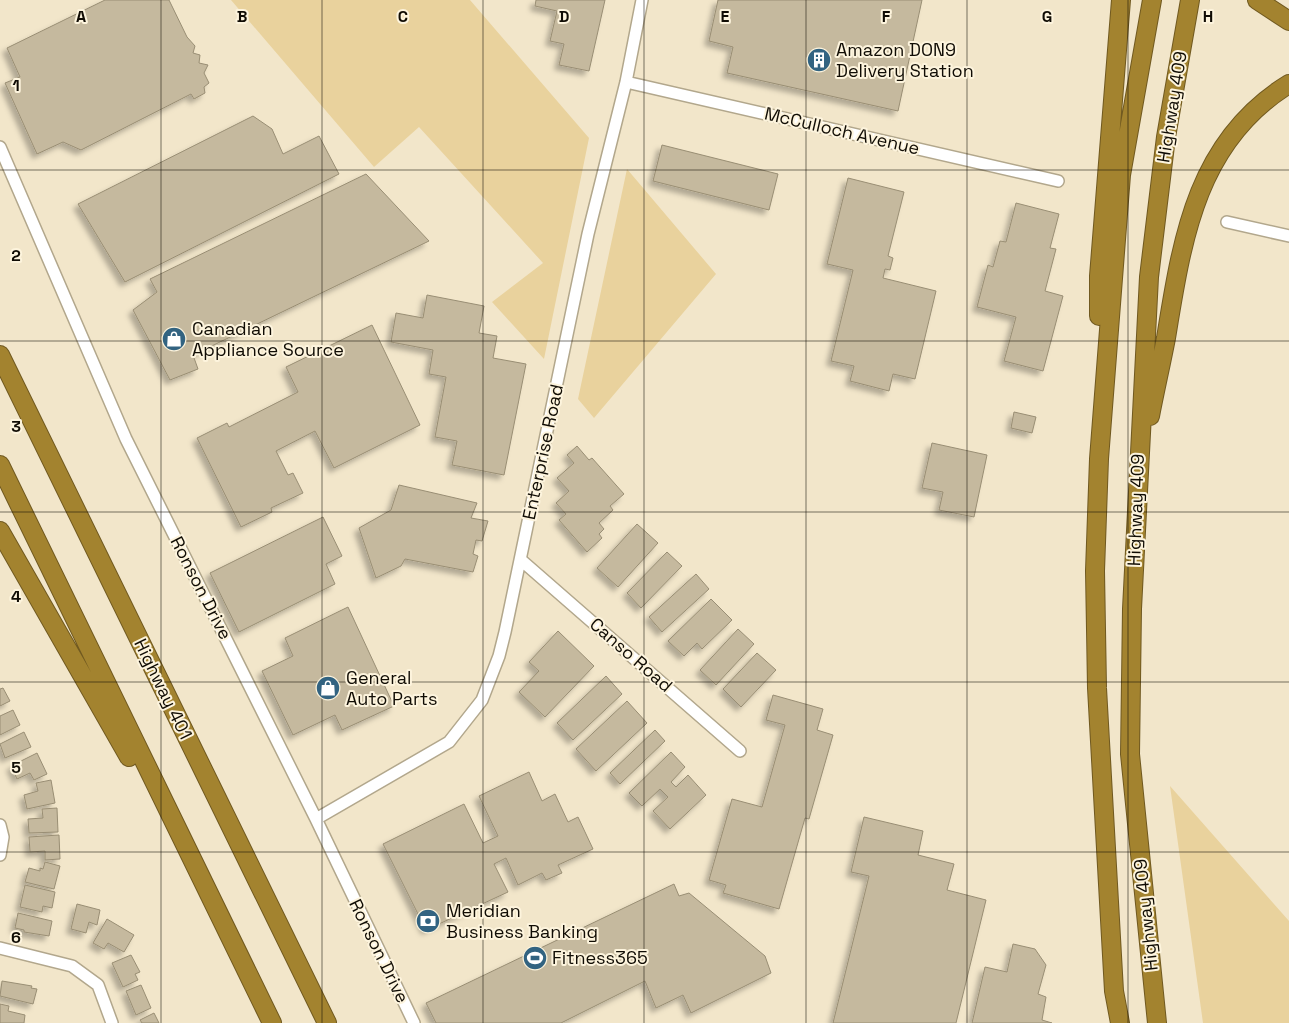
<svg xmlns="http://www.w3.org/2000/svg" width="1289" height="1023" viewBox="0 0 1289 1023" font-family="'Space Grotesk',sans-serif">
<defs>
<filter id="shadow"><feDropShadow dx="-4.5" dy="4.5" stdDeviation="2.5" flood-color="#0004"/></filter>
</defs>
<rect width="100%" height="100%" fill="#f2e6ca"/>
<path fill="#e9d29d" d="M 231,0 L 470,0 L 589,138 L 544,359 L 492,302 L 543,263 L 419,127 L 374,167 Z
M 627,169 L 716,274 L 594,418 L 578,399 Z
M 1170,786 L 1289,921 L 1289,1023 L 1203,1023 Z"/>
<path fill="#c5b99e" stroke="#998e74" filter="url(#shadow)" d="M 105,0 L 169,0 L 187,37 L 195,46 L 193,53 L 200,55 L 199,63 L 208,65 L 204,73 L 209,83 L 204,87 L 205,93 L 194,99 L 191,94 L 81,150 L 63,142 L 37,154 L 5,83 L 20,77 L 7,48 Z
M 536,0 L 605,0 L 589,71 L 559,65 L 564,44 L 550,41 L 557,11 L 535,6 Z
M 718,0 L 922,0 L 898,111 L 727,73 L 733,47 L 709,41 Z
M 253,116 L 272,129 L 283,154 L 319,136 L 339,174 L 125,282 L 78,204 Z
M 662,145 L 778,174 L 769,210 L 653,181 Z
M 366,174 L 429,241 L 193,355 L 198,369 L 170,380 L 133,310 L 157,292 L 150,279 Z
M 848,178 L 904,192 L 888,256 L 893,258 L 890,270 L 885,269 L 883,278 L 936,291 L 915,379 L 893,374 L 889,391 L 850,381 L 854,366 L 831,361 L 853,270 L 827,264 Z
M 1016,203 L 1059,214 L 1050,248 L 1056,249 L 1045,291 L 1063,296 L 1043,371 L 1004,361 L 1016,317 L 977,307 L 988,265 L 993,267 L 1000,241 L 1006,242 Z
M 427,295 L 484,306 L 479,333 L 497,336 L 493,358 L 526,364 L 504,475 L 452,465 L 457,441 L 435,437 L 446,377 L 429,374 L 433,350 L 391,342 L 396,313 L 423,318 Z
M 372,325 L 420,425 L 334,468 L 315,431 L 276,451 L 288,475 L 293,473 L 303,493 L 271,508 L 272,512 L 241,527 L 197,438 L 227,423 L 229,427 L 298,392 L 286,367 Z
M 1014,412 L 1036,417 L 1032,433 L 1011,428 Z
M 932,443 L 987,455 L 974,517 L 939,510 L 943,492 L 922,488 Z
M 577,446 L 589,460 L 592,458 L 624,494 L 610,506 L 613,510 L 599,523 L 604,529 L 599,534 L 602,538 L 587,552 L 559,520 L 566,514 L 556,503 L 569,491 L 557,478 L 574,463 L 567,455 Z
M 399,485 L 477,503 L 471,518 L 488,521 L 482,541 L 476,540 L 473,554 L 478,556 L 473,572 L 405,559 L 401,566 L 376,578 L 359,528 L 391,510 Z
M 323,517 L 342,556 L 326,564 L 335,584 L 239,632 L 210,573 Z
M 637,524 L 658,543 L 618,587 L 597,568 Z
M 667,552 L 682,566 L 641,608 L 627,593 Z
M 696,574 L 709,589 L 662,632 L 649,617 Z
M 711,599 L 732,620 L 702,649 L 697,643 L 684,656 L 668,641 Z
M 348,607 L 394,706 L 342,730 L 335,715 L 293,735 L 262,671 L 293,656 L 285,638 Z
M 738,629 L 754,644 L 716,685 L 700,670 Z
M 558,631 L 594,666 L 545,717 L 519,692 L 539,671 L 529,662 Z
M 757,653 L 776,670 L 741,707 L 723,689 Z
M 606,676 L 622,694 L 573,740 L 557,723 Z
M 3,688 L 10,701 L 0,706 L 0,689 Z
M 773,695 L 823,709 L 817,730 L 833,735 L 809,819 L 805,818 L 779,909 L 723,893 L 726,885 L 709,880 L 732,799 L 762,807 L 785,725 L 766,720 Z
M 627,701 L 647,723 L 596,771 L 576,749 Z
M 13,710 L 20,725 L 0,735 L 0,716 Z
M 655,730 L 665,741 L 620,784 L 610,773 Z
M 24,732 L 31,747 L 5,758 L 0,744 Z
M 671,752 L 685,767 L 671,782 L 676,787 L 688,775 L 706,795 L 670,829 L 653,811 L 668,797 L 660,789 L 642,806 L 629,793 Z
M 37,753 L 47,774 L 34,780 L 30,773 L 17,779 L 11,766 Z
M 529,772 L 542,801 L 555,794 L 568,822 L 578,817 L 593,849 L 558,865 L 562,873 L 546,880 L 542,873 L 518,885 L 506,858 L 494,864 L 508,892 L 426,930 L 383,844 L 464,804 L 483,843 L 498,836 L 479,796 Z
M 51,780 L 55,803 L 27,809 L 24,795 L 38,791 L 36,783 Z
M 57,808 L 58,832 L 29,833 L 28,819 L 43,818 L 42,809 Z
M 864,817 L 923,831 L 918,855 L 954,864 L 947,890 L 986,900 L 956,1023 L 833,1023 L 869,876 L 851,872 Z
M 59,835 L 60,859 L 45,860 L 45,851 L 30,852 L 29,837 Z
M 45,862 L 60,866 L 54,889 L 25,882 L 29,868 L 40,871 L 40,868 L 43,869 Z
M 674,884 L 679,896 L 689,893 L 765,956 L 771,973 L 691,1013 L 683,995 L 656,1008 L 645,981 L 561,1023 L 436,1023 L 426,1003 Z
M 25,885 L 55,892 L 52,908 L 43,906 L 42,912 L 20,907 Z
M 77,904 L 100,910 L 97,925 L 89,922 L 86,933 L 71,929 Z
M 18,913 L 52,921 L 49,936 L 24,932 L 24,930 L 15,928 Z
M 107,919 L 134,935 L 124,952 L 108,943 L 104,949 L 93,943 Z
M 1013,944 L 1035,949 L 1046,965 L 1038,994 L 1046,997 L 1042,1020 L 1052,1023 L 972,1023 L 985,967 L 1007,972 Z
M 131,955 L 140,972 L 135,974 L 138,980 L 123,987 L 112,963 Z
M 2,981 L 32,986 L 31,988 L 37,989 L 33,1004 L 0,996 Z
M 141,985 L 151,1008 L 136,1015 L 126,991 Z
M 0,1004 L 9,1006 L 8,1011 L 25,1015 L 24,1023 L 0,1023 Z
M 154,1013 L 159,1023 L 142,1023 L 140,1020 Z"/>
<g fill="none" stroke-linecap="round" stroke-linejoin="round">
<g stroke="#b2a78c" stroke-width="14">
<path id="minor" d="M 626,82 L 1058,181
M 0,147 L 126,439 L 316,819 L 414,1023
M 1227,222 L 1289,236
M 521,560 L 740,751
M 316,819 L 449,742 L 482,700 L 499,656 L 505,632 L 588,234 L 626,82 L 642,0
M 0,825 L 3,837 L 0,855
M 0,948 L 72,966 L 98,985 L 112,1023"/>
</g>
<g stroke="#705920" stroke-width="20">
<path id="highway" d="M 1257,0 L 1289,21
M 1099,316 L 1099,276 L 1121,0
M 0,355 L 327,1023
M 1150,416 C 1155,390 1161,364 1166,338 C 1182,240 1196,141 1289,84
M 0,465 L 272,1023
M 0,531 L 129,757
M 1120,1023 L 1114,991 L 1097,688 L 1095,571 L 1099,459 L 1121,175 L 1152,0
M 1157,1023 L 1130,754 L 1132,609 L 1149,277 L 1166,137 L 1190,0"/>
</g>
<use href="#minor" stroke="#fff" stroke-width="11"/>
<use href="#highway" stroke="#a3832f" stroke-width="18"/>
</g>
<path fill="none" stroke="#100c04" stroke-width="1" stroke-opacity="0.55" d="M 161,0 L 161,1023M 322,0 L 322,1023M 483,0 L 483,1023M 644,0 L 644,1023M 806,0 L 806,1023M 967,0 L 967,1023M 1128,0 L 1128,1023M 0,170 L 1289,170M 0,341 L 1289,341M 0,512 L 1289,512M 0,682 L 1289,682M 0,852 L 1289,852"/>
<defs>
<g id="building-disc" transform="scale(1.25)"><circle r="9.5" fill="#326381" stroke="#fdf4dd"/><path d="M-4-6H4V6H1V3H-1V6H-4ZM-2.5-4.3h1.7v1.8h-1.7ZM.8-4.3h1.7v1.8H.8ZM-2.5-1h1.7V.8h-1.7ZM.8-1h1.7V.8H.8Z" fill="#fff"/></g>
<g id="shop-disc" transform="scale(1.25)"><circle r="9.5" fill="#326381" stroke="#fdf4dd"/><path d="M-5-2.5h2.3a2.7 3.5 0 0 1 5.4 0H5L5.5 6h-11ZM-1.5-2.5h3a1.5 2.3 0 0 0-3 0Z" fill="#fff"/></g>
<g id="bank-disc" transform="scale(1.25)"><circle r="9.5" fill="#326381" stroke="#fdf4dd"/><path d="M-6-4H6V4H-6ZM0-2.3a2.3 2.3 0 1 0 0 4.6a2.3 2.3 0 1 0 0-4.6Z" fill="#fff"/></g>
<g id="stadium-disc" transform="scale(1.25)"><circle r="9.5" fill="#326381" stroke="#fdf4dd"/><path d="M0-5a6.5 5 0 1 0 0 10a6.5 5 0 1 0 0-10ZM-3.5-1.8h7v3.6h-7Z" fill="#fff"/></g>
</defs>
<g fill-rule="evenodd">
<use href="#building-disc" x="819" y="60"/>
<use href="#shop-disc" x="174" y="339"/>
<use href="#shop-disc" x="328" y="688"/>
<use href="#bank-disc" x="428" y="921"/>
<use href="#stadium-disc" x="535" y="958"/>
</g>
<g text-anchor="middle" stroke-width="4" stroke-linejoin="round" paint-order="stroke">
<g font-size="18" fill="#100c04" stroke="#fdf4dd" text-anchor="start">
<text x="836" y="56">Amazon DON9<tspan x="836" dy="21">Delivery Station</tspan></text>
<text x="192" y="335">Canadian<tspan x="192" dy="21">Appliance Source</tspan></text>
<text x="346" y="684">General<tspan x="346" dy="21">Auto Parts</tspan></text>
<text x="446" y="917">Meridian<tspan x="446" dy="21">Business Banking</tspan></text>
<text x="552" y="964">Fitness365</text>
</g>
<g font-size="18" fill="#100c04" stroke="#fdf4dd">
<text transform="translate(1172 107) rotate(-81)" y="6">Highway 409</text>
<text transform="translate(842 131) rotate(13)" y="6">McCulloch Avenue</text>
<text transform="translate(543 452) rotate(-78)" y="6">Enterprise Road</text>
<text transform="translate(1136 510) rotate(-88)" y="6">Highway 409</text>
<text transform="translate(201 588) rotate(63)" y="6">Ronson Drive</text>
<text transform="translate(631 655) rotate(41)" y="6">Canso Road</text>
<text transform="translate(163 689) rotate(64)" y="6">Highway 401</text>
<text transform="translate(1146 915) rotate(-96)" y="6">Highway 409</text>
<text transform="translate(379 951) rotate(64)" y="6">Ronson Drive</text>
</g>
</g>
<g font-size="16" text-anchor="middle" font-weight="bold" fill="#100c04" stroke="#fdf4dd" stroke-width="4" stroke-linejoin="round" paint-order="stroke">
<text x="81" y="22">A</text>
<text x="242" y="22">B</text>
<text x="403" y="22">C</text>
<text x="564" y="22">D</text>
<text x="725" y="22">E</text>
<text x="886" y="22">F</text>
<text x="1047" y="22">G</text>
<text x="1208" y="22">H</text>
<text x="16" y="91">1</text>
<text x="16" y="261">2</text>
<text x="16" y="432">3</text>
<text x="16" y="602">4</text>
<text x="16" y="773">5</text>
<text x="16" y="943">6</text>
</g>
</svg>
